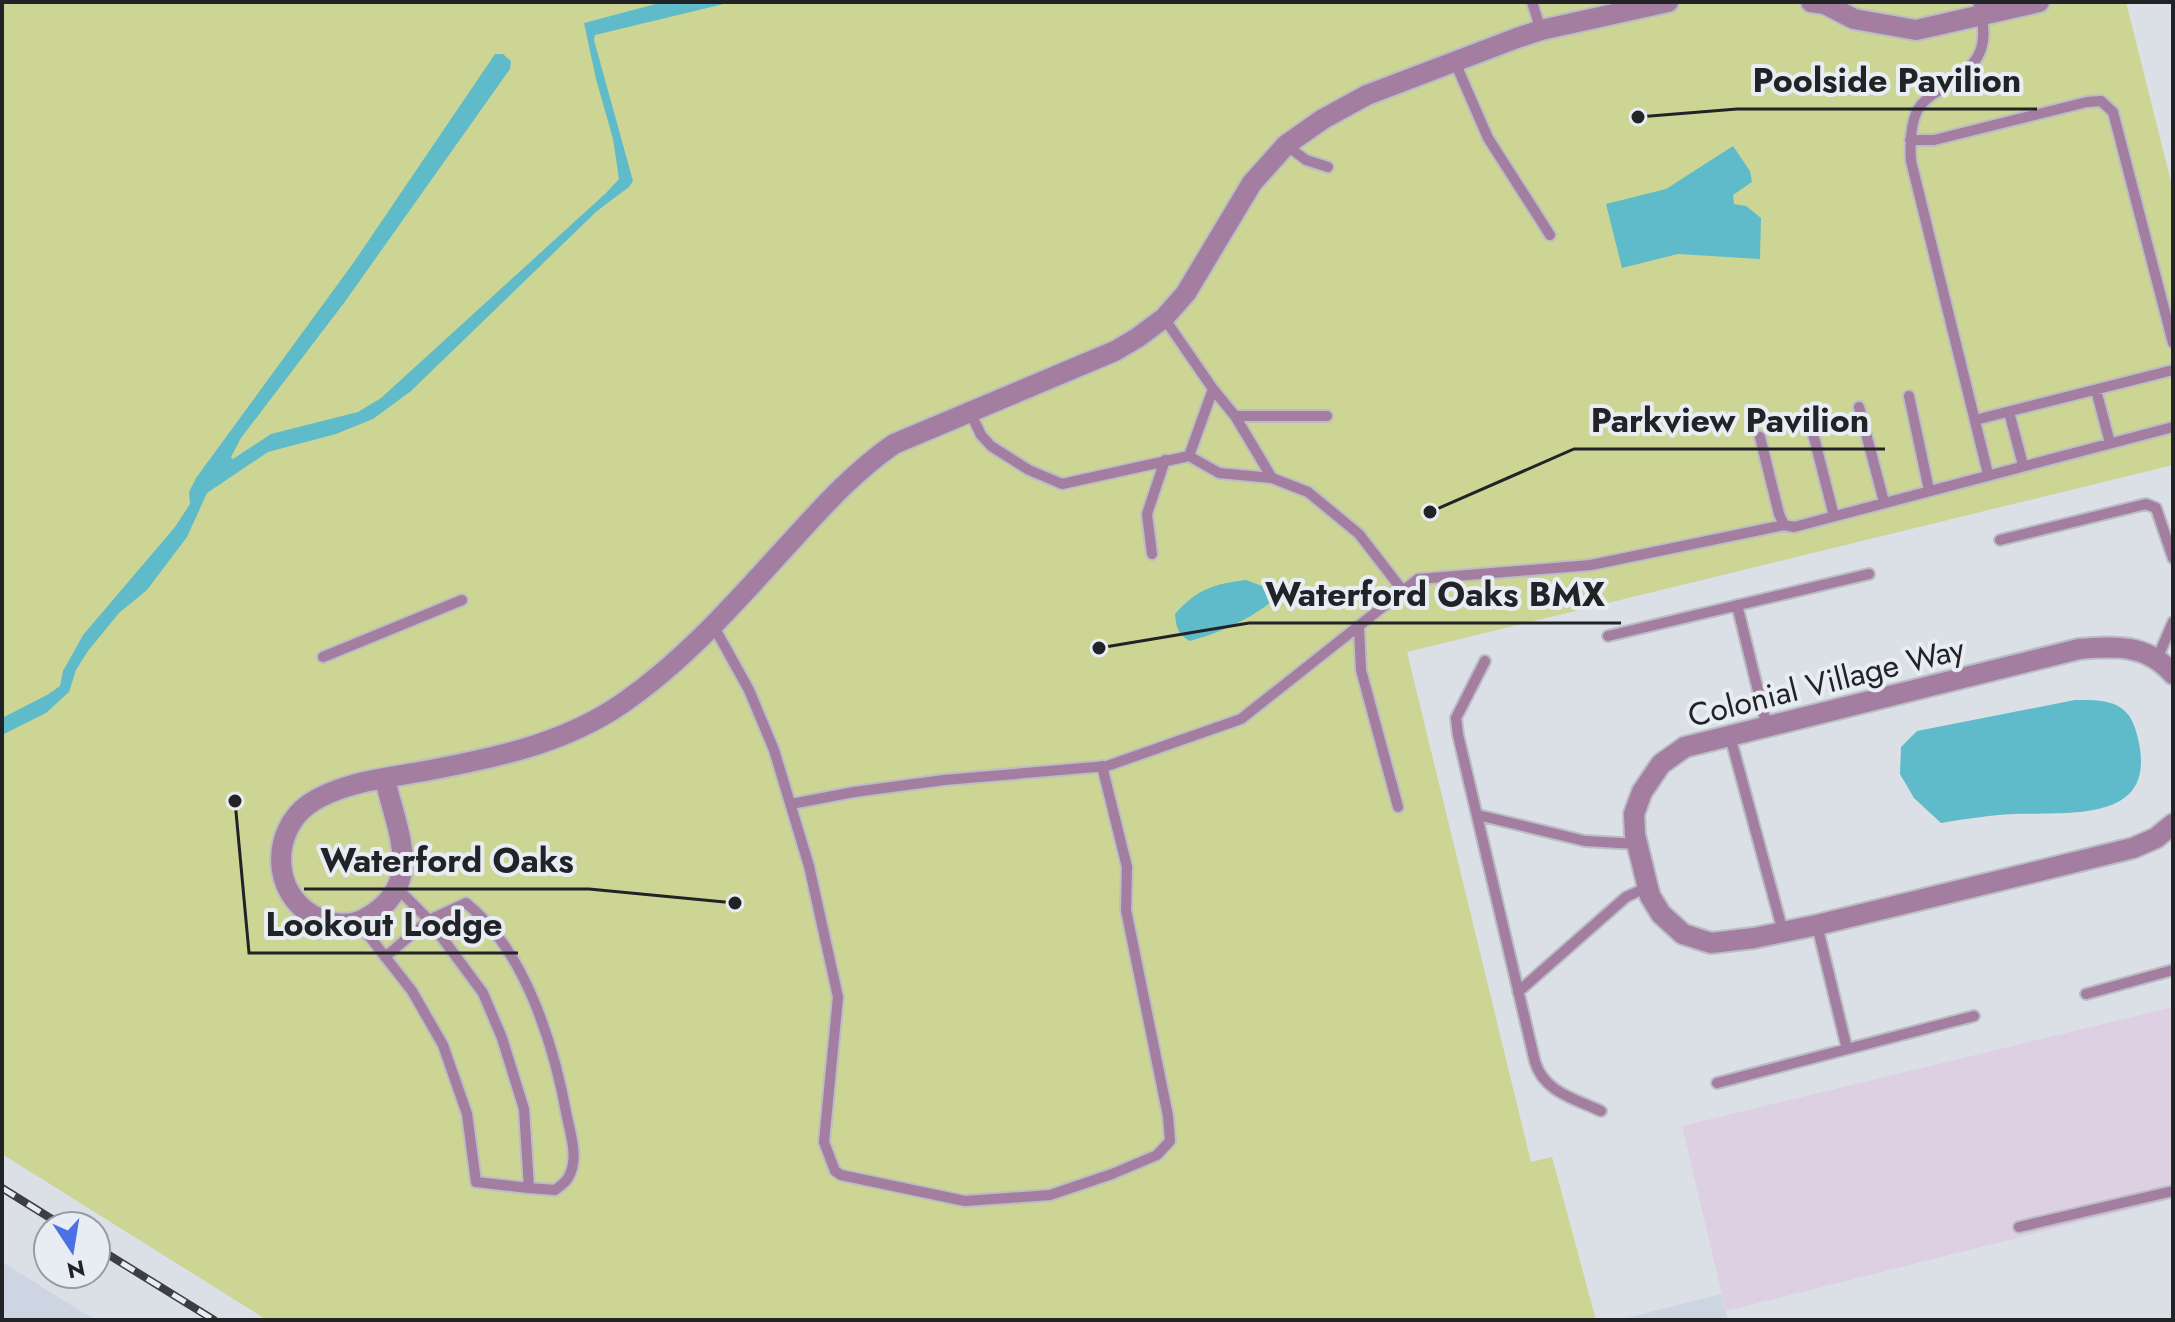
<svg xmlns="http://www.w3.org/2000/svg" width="2175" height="1322" viewBox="0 0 2175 1322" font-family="Jost,sans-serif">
<rect width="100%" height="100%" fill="#dbdfe6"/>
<path fill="#ded0e3" d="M 2173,1007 L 2173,1199 L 1726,1311 L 1682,1126 Z"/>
<path fill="#cdd5e2" d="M 2,1262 L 95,1320 L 2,1320 Z
M 1721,1294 L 1728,1320 L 1619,1320 Z"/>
<path fill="#cdd595" d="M 2,2 L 2126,2 L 2173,190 L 2173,465 L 1407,652 L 1531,1162 L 1552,1157 L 1596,1320 L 267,1320 L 2,1154 Z"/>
<path fill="#5fbbca" d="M 663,2 L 732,2 L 595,35 L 594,40 L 633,181 L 629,187 L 597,211 L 411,391 L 373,419 L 336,434 L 268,452 L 207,493 L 187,537 L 147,590 L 119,613 L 88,651 L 76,670 L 69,692 L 46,713 L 2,735 L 2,718 L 47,695 L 60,686 L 63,671 L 83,635 L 175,527 L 190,504 L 189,492 L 196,478 L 354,262 L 495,54 L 503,54 L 511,61 L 510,69 L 344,303 L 241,438 L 231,457 L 233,459 L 271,434 L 358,412 L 381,398 L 606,193 L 619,179 L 613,139 L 596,79 L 584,23 Z
M 1733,146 L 1750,171 L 1752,182 L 1733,195 L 1734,204 L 1746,206 L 1761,218 L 1760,259 L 1678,254 L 1622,268 L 1606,204 L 1666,189 Z
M 1246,580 L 1262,586 L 1270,603 C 1246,621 1219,633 1190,641 C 1178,635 1176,627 1175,614 C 1197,589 1214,584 1246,580 Z
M 2075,700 C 2100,700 2126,699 2135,728 C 2165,823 2076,812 2014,814 C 1990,815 1965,819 1941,823 L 1914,798 L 1900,774 L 1901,747 L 1917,731 Z"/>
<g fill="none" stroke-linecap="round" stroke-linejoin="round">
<g stroke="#babdc3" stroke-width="14">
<path id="service" d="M 1532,2 L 1541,30
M 1978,2 C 1992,50 1979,64 1940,90 C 1931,95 1922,101 1917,111 C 1910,126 1910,145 1911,161 L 1988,474
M 1454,60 L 1488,138 L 1550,235
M 1910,140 L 1934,140 L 2087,102 L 2101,101 L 2113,112 L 2173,343
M 1286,145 L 1306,160 L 1328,167
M 1164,318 L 1213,389 L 1189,456 L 1219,473 L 1272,478 L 1308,492 L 1359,534 L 1403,591
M 1213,389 L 1235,416 L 1272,478
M 2096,390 L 2110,443
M 1909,396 L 1929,490
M 1859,407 L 1884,502
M 970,412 L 981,435 L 991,446 L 1029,470 L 1062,484 L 1189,456
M 2009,412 L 2023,465
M 1235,416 L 1327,416
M 1809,418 L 1834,516
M 1975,420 L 2173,370
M 1760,437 L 1779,514 L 1784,525 L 1794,527 L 2173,427
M 2000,540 L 2146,504 L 2156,508 L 2173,558
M 1152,554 L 1147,514 L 1165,460
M 1737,605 L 1767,727
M 713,625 L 749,690 L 774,750 L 809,866 L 838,997 L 824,1142 L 835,1171 L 841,1175 L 965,1201 L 1050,1195 L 1112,1174 L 1157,1155 L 1170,1141 L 1168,1116 L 1126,910 L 1127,867 L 1102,766
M 1359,628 L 1361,670 L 1398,807
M 1608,636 L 1869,574
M 323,657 L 462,600
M 2157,659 L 2173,622
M 1485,661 L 1456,718 L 1458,735 L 1535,1062 C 1544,1092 1575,1099 1601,1111
M 1730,736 L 1783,932
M 791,804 L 854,792 L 944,780 L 1107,766 L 1241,719 L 1418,579 L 1591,565 L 1784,525
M 1478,815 L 1585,841 L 1637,844
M 358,922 L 412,991 L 443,1045 L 467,1114 L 476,1182 L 529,1188 L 524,1109 L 502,1038 L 483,993 L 429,920 L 398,889
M 1817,925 L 1847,1049
M 385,957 L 429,920 L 466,903 C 525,950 554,1045 567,1117 C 571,1136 579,1160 568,1178 C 566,1182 559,1187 555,1190 L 529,1188
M 1518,992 L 1626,897 L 1648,887
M 2086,994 L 2173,970
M 1717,1083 L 1974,1016
M 2019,1227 L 2173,1191"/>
</g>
<g stroke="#babdc3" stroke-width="24">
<path id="minor" d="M 1811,2 L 1825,4 L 1854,19 L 1916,30 L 2039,2
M 2173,674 C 2147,644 2116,646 2079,649 L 1685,747 L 1661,764 L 1642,792 L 1634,814 L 1635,835 L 1650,896 L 1661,914 L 1683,934 L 1711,943 L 1754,938 L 1817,925 L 2133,848 L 2156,838 L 2173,824
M 385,779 C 397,833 426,884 366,918 C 350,927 330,925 314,916 C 271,893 271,831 309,804 C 341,782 388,778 425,771 C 494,758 564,744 623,703 C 685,660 735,603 785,548 C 819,511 852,473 894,444 L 1115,351 L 1137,338 L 1164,318 L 1186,293 L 1252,183 L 1286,145 L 1323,119 L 1367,95 L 1517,38 L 1541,30 L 1668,2"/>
</g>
<use href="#service" stroke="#a47ea0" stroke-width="10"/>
<use href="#minor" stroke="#a47ea0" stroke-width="20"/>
<g stroke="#3d3e42" stroke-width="8">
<path id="rail" d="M 2,1188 L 63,1226
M 96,1247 L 214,1320"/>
</g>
<use href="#rail" stroke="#e8edf3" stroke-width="5" stroke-dasharray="15" stroke-linecap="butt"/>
</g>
<g text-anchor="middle" stroke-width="8" stroke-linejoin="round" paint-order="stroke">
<g font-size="32" fill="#222326" stroke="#e8edf3">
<text transform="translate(1826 682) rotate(-14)" y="11">Colonial Village Way</text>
</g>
</g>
<path fill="none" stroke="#222326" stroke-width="3" d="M1638 117L1737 109H2037M1430 512L1574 449H1885M1099 648L1249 623H1621M735 903L589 889H304M235 801L249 953H518"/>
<g fill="#222326" stroke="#e8edf3" stroke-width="3">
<circle cx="1638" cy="117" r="8"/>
<circle cx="1430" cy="512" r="8"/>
<circle cx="1099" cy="648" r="8"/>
<circle cx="735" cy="903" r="8"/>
<circle cx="235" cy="801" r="8"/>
</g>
<g font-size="34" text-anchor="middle" font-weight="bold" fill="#222326" stroke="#e8edf3" stroke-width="8" stroke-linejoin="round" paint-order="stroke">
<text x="1887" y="92">Poolside Pavilion</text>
<text x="1730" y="432">Parkview Pavilion</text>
<text x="1435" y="606">Waterford Oaks BMX</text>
<text x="447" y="872">Waterford Oaks</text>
<text x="384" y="936">Lookout Lodge</text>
</g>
<rect width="2175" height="1322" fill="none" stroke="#222326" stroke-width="8"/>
<g transform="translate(72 1250) rotate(168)"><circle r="38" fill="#e8edf3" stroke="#999ca1" stroke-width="2"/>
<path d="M0-6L14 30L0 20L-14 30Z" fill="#4d71e5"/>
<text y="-12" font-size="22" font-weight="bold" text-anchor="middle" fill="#222326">N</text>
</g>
</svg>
